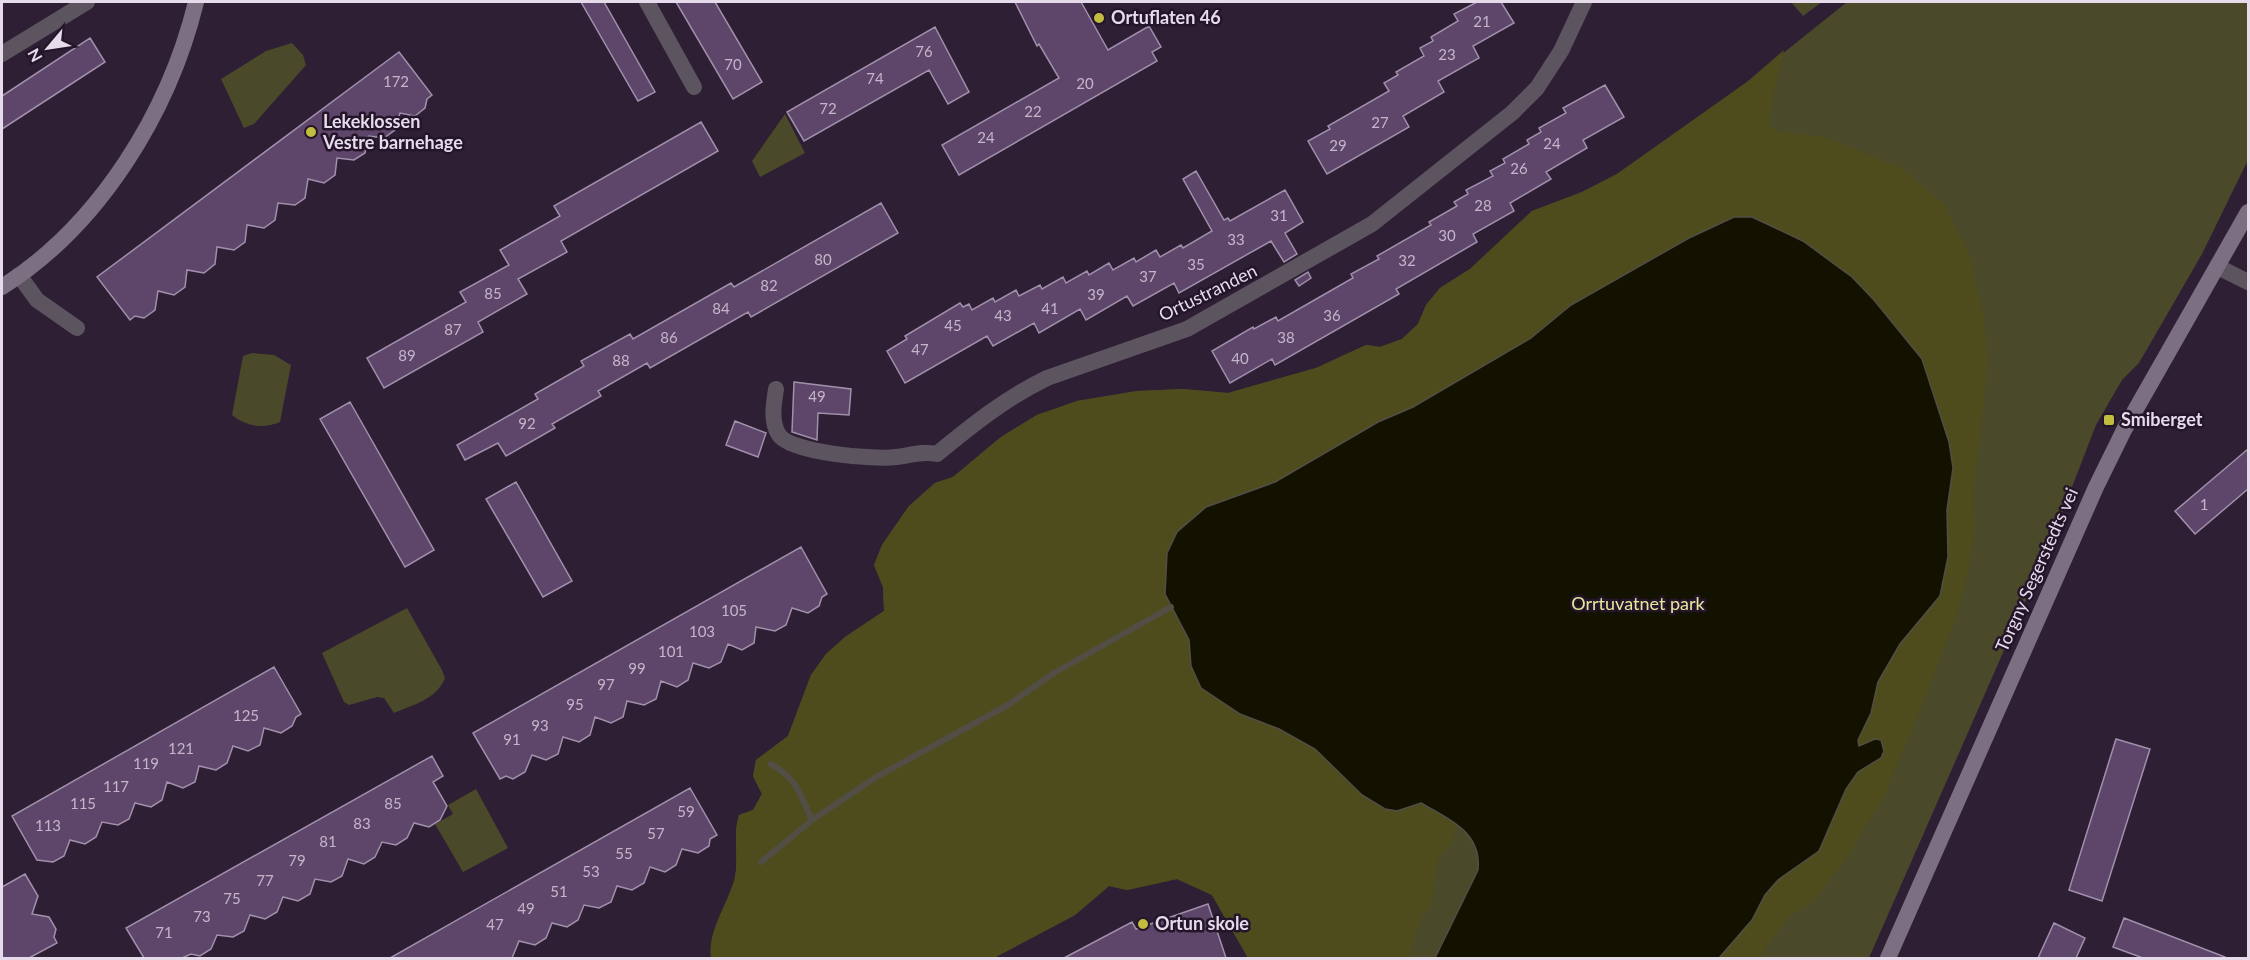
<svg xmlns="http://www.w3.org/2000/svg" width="2250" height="960" viewBox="0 0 2250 960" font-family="Lato,sans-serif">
<rect width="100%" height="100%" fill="#2e1f35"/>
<path fill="#4a4929" d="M 1791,2 L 1822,2 L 1803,16 Z
M 1847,2 L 2248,2 L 2248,160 L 2202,254 L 2139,363 L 2122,380 L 2096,425 L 2045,557 L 1869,958 L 1248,958 L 1212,895 L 1177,879 L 1127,890 L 1109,886 L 1075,915 L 994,958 L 711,958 C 708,931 726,907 734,881 C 740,859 732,838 739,815 L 753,810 L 762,794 L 753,776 L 756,760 L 788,736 L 811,675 L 826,654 L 845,637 L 884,611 L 883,587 L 874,565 L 882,545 L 909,506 L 935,483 L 953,477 L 1001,437 L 1037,415 L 1077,401 L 1137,391 L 1183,389 L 1228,393 L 1316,368 L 1366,345 L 1380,347 L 1402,339 L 1418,324 L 1426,305 L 1440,288 L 1470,269 L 1532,211 L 1582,192 L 1617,174 L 1747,82 Z
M 292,43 L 303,55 L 306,65 L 254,124 L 244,128 L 221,79 L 266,51 Z
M 785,114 L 805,153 L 760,177 L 752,161 Z
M 252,353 L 274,355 L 291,365 L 280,422 C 263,429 247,427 232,415 L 243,356 Z
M 407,608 L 442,670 L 445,678 C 437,699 413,705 394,713 L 384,698 L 377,697 L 349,705 L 344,702 L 322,653 Z
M 476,789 L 508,848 L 463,872 L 435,824 L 453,814 L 448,805 Z"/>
<path fill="#4e4c1d" d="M 1784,50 L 1772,98 L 1770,125 L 1775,131 L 1825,137 L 1899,167 L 1943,203 L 1970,255 L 1983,313 L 1988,361 L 1974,489 L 1975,531 L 1969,566 L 1960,607 L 1921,708 L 1885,794 L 1846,859 L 1814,901 L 1787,918 L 1759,958 L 1719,958 L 1752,920 L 1765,895 L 1778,880 L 1819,851 L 1846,789 L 1858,772 L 1881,758 L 1864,744 L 1859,746 L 1858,740 L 1871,713 L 1878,682 L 1900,644 L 1927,613 L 1948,557 L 1947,510 L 1953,467 L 1949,442 L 1922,359 L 1874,300 L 1852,277 L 1803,241 L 1752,217 L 1734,217 L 1594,292 L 1551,319 L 1531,338 L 1413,407 L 1378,422 L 1275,482 L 1206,507 L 1167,553 L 1171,607 L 1189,640 L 1191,666 L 1240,714 L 1279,729 L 1315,749 L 1362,795 L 1385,809 L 1397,811 L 1421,803 L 1456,824 L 1453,841 L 1438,859 L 1431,907 L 1422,915 L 1409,958 L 1248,958 L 1212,895 L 1177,879 L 1127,890 L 1109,886 L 1075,915 L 994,958 L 711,958 C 708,931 726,907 734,881 C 740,859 732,838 739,815 L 753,810 L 762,794 L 753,776 L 756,760 L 788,736 L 811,675 L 826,654 L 845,637 L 884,611 L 883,587 L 874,565 L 882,545 L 909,506 L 935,483 L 953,477 L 1001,437 L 1037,415 L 1077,401 L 1137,391 L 1183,389 L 1228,393 L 1316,368 L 1366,345 L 1380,347 L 1402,339 L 1418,324 L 1426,305 L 1440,288 L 1470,269 L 1532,211 L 1582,192 L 1617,174 L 1747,82 Z"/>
<path fill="#131200" stroke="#524e46" stroke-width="1.5" d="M 1734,217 L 1752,217 L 1803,241 L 1852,277 L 1874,300 L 1922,359 L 1949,442 L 1953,468 L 1947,510 L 1948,557 L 1940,596 L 1900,644 L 1878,682 L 1871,713 L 1858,740 L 1859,746 L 1875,739 L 1881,740 L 1884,751 L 1881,758 L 1858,772 L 1846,789 L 1819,851 L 1778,880 L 1765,895 L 1752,920 L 1719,958 L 1435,958 L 1478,870 C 1482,832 1449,819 1421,803 L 1397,811 L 1385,809 L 1362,795 L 1315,749 L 1279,729 L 1240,714 L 1201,688 L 1191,666 L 1189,640 L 1165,594 L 1167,553 L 1177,532 L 1206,507 L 1275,482 L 1378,422 L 1413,407 L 1531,338 L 1571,305 L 1689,238 Z"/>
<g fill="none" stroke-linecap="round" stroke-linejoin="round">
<path stroke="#524e46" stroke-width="6" d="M 771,764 C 797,779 800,794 812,820
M 761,862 L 812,820 L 876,777 L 1008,705 L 1054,673 L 1171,607"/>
</g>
<path fill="#5e456a" stroke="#a190ab" stroke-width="1.5" d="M 581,2 L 604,2 L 655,92 L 638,101 Z
M 676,2 L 715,2 L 762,82 L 733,99 Z
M 1015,2 L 1081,2 L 1108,50 L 1149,26 L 1161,47 L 1152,52 L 1157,61 L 959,175 L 942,145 L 1059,78 L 1039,44 L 1037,46 Z
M 1477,2 L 1501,2 L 1514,23 L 1473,46 L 1479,58 L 1438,81 L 1444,92 L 1403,116 L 1409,127 L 1327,174 L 1308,141 L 1330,129 L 1328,126 L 1389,91 L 1384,83 L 1398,75 L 1396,72 L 1424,56 L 1420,48 L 1433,41 L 1431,37 L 1458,21 L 1454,14 Z
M 935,27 L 969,92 L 948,104 L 929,70 L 804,141 L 787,112 Z
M 90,38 L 105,62 L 2,129 L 2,96 Z
M 399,52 L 432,95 L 427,99 L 425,108 L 415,116 L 400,113 L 395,130 L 384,138 L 369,136 L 365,153 L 354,160 L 337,158 L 335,175 L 324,183 L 308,179 L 305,198 L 295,205 L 278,203 L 275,220 L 264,228 L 247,225 L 245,242 L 234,250 L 217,247 L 215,264 L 204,273 L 187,270 L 185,287 L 174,295 L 158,291 L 155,310 L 144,318 L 135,316 L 130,320 L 97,277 Z
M 1605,85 L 1624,117 L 1583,140 L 1587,148 L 1546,172 L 1551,179 L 1510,203 L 1514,211 L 1473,234 L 1477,242 L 1396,289 L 1399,294 L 1275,365 L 1272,359 L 1230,383 L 1212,351 L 1253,327 L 1254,329 L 1276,317 L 1278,321 L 1318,298 L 1353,278 L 1351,274 L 1379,259 L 1377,256 L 1431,225 L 1429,222 L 1457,206 L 1454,202 L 1468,194 L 1466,190 L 1493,176 L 1490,171 L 1505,163 L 1503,159 L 1529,144 L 1527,140 L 1541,132 L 1539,128 L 1566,113 L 1563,108 Z
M 701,122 L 718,151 L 561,241 L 567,252 L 518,279 L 527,294 L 478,322 L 483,332 L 384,388 L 367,358 L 466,302 L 460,292 L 509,265 L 500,250 L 560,216 L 554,206 Z
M 1196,171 L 1224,220 L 1228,218 L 1230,221 L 1285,190 L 1303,222 L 1285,233 L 1297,254 L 1284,262 L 1271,241 L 1179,293 L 1174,283 L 1133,306 L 1127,296 L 1086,320 L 1080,309 L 1039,333 L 1034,323 L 993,346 L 987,336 L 905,383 L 887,351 L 907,339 L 905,336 L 960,303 L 963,307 L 969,304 L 972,310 L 993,298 L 995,302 L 1016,290 L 1019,296 L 1040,285 L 1042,289 L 1063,277 L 1066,283 L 1087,271 L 1089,275 L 1109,263 L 1113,270 L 1134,258 L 1136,262 L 1156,250 L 1160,257 L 1181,245 L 1183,248 L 1212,231 L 1183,179 Z
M 881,203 L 898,233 L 751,317 L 748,312 L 650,368 L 647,363 L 598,391 L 601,396 L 552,424 L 555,428 L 506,456 L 498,443 L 465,460 L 457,445 L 538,399 L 535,394 L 584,366 L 581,361 L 630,334 L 633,339 L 731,283 L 734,287 Z
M 1308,272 L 1311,278 L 1299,286 L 1295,280 Z
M 794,382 L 851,389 L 849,415 L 818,413 L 817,440 L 792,432 Z
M 350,402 L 434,550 L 405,567 L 320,419 Z
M 735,421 L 766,433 L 758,457 L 726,445 Z
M 2248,449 L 2248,489 L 2195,534 L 2175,511 Z
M 516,482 L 572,581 L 543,597 L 486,499 Z
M 801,547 L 827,594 L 822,597 L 819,606 L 808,613 L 792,608 L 786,625 L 775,631 L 756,627 L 754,643 L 742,650 L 728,644 L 721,662 L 709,668 L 693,663 L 688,680 L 677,687 L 661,681 L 656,699 L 644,705 L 627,701 L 623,717 L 611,723 L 595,717 L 590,735 L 579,742 L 563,737 L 558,754 L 546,760 L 532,755 L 525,772 L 513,779 L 506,776 L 500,779 L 473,733 Z
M 274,667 L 301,714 L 296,717 L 292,726 L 281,733 L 264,728 L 260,745 L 248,751 L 233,746 L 227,763 L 216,770 L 199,766 L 195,782 L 183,788 L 167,782 L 162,800 L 151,807 L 135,803 L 129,819 L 118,825 L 102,822 L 96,837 L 85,844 L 70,840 L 64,856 L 53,862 L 37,860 L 12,816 Z
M 2116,739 L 2150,749 L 2102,901 L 2069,890 Z
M 432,756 L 443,776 L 433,782 L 447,806 L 440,820 L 429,827 L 414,823 L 407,838 L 396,845 L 382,842 L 375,857 L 364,864 L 348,859 L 342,876 L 331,882 L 315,879 L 310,894 L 298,901 L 283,897 L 277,912 L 265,919 L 250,915 L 244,931 L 233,937 L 217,935 L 211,949 L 200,956 L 191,954 L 182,958 L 144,958 L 126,928 Z
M 690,788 L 717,835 L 710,839 L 709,846 L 698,853 L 682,849 L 676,865 L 665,872 L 650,867 L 644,883 L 632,890 L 617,886 L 611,902 L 599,908 L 584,905 L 578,920 L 567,927 L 552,923 L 546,938 L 535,945 L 519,941 L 512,958 L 390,958 Z
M 25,874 L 38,896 L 32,914 L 49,917 L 56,929 L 54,937 L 57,943 L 29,958 L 2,958 L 2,887 Z
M 1208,904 L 1226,958 L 1064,958 L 1132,922 L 1136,929 Z
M 2124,918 L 2225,957 L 2225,958 L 2143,958 L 2113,947 Z
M 2054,923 L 2085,938 L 2076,958 L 2038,958 Z"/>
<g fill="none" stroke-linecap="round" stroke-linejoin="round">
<path stroke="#5c5560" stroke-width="16" d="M 647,2 L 694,87
M 2,54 L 87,2
M 2218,267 L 2248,282
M 19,275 L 37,300 L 77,328
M 776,389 C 774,403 770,421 779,435 C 791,453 875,460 896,457 C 912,455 922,451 937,454 C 972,425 1006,398 1047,378 L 1187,329 L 1372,224 L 1512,113 L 1537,88 L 1561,51 L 1584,2"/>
<path stroke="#7b6f81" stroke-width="16" d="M 2,287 C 100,225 169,112 196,2
M 1888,958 L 2096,487 L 2124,430 L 2248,212"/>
</g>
<g fill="#c2bd3f" stroke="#24152b" stroke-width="2">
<circle cx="1099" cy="18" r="6"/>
<circle cx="311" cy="132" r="6"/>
<rect x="2103" y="414" width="12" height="12" rx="3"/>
<circle cx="1143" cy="924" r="6"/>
</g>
<g text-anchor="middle" stroke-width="5" stroke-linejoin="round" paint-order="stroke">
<g font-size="15" fill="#c3b6ca">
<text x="1482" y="27">21</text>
<text x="924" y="57">76</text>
<text x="1447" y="60">23</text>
<text x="733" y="70">70</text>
<text x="875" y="84">74</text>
<text x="396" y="87">172</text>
<text x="1085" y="89">20</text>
<text x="828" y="114">72</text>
<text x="1033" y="117">22</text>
<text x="1380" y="128">27</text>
<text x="986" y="143">24</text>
<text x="1552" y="149">24</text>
<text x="1338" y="151">29</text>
<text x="1519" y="174">26</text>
<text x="1483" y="211">28</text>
<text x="1279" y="221">31</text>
<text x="1447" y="241">30</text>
<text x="1236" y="245">33</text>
<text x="823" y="265">80</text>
<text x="1407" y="266">32</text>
<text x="1196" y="270">35</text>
<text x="1148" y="282">37</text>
<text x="769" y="291">82</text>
<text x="493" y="299">85</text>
<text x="1096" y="300">39</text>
<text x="721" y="314">84</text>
<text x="1050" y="314">41</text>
<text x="1003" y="321">43</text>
<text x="1332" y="321">36</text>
<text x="953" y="331">45</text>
<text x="453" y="335">87</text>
<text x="669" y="343">86</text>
<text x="1286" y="343">38</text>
<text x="920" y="355">47</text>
<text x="407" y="361">89</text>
<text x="1240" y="364">40</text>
<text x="621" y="366">88</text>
<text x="817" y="402">49</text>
<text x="527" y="429">92</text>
<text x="2204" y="510">1</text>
<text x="734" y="616">105</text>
<text x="702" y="637">103</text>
<text x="671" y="657">101</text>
<text x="637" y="674">99</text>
<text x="606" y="690">97</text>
<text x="575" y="710">95</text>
<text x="246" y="721">125</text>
<text x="540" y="731">93</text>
<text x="512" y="745">91</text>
<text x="181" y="754">121</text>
<text x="146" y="769">119</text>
<text x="116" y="792">117</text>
<text x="83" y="809">115</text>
<text x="393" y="809">85</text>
<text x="686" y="817">59</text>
<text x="362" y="829">83</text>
<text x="48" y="831">113</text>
<text x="656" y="839">57</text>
<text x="328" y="847">81</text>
<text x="624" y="859">55</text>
<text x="297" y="866">79</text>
<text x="591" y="877">53</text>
<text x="265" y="886">77</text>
<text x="559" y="897">51</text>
<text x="232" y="904">75</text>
<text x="526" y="914">49</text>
<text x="202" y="922">73</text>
<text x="495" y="930">47</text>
<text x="164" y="938">71</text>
</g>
<g font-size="18" font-weight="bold" fill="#e5dbea" stroke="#24152b" text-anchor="start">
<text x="1111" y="24">Ortuflaten 46</text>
<text x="323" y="128">Lekeklossen<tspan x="323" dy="21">Vestre barnehage</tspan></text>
<text x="2121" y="426">Smiberget</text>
<text x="1155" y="930">Ortun skole</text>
</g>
<g font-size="18" fill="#e5dbea" stroke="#24152b">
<text transform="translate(1208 293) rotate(-26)" y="6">Ortustranden</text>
<text transform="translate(2037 570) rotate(-66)" y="6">Torgny Segerstedts vei</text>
</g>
<g font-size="18" fill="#e9e79b" stroke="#24152b">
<text x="1638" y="610">Orrtuvatnet park</text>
</g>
</g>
<rect width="2250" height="960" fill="none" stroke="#e5dbea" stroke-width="6"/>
<g transform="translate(48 48) rotate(241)" stroke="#24152b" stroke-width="4.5" paint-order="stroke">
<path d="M0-4.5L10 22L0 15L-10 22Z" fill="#e5dbea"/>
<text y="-9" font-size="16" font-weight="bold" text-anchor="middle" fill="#e5dbea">N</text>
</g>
</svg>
